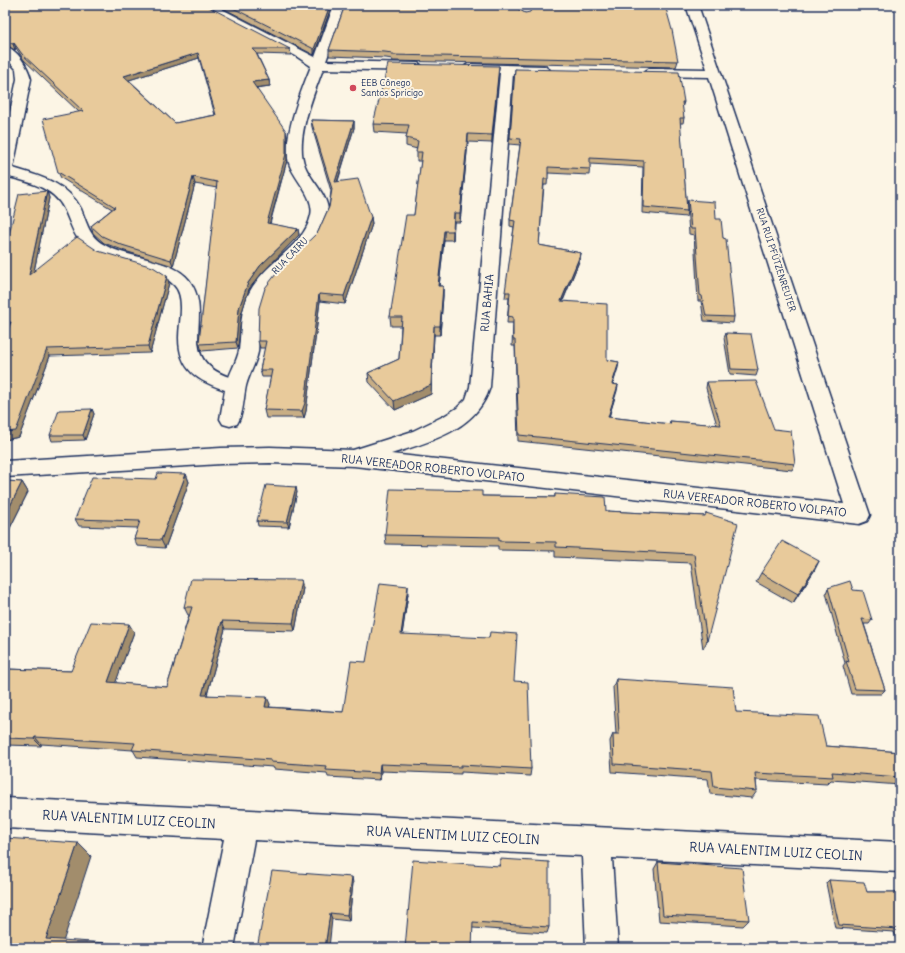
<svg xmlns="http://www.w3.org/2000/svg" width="905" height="953" viewBox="0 0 905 953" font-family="Delius,sans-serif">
<rect width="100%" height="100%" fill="#fcf5e5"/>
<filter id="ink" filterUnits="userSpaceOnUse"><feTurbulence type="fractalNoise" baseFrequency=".025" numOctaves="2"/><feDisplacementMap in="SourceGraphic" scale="8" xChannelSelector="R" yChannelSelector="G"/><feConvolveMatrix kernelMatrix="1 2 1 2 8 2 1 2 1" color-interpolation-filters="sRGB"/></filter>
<g filter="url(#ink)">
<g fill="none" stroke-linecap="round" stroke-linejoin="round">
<g stroke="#1b2f5e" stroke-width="3">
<path id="minor" d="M 199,5 L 214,5 L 315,57 L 334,5 L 346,5 L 326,61 L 418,63 L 424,67 L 418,71 L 323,69 C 314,94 294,140 305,166 C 311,181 330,197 328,214 C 323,247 279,268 265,295 C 256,311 260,334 258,352 C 256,363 249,374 246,386 C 243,399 244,413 237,424 L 230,426 L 223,424 L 220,419 L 225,390 C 198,381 179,370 179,338 C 179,328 181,318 181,308 C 181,300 180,291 174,285 C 153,263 116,267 91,251 C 74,241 72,225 64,209 C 54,187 26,181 5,176 L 5,136 L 17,79 L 16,69 L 5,57 L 5,46 C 18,50 28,67 31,79 L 13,168 C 39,176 68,183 81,209 C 87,223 89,236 103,244 C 127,259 172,258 189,280 C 216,317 173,357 229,377 C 232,369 237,360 239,351 C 242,325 239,304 256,282 C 272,259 305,244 311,215 C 315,198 296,181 290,166 C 280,141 302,90 311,66 L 296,56 Z
M 521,5 L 533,5 L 529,16 L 525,17 L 519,14 Z
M 686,5 L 698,5 L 870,515 L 867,521 L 859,524 L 354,466 L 270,463 L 221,464 L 5,477 L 5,461 L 221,448 L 270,447 L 353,450 L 413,431 L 444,416 L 457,408 L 466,399 L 470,387 L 500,73 L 468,72 L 462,68 L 468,64 L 544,66 L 550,70 L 549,73 L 513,73 L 490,387 C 477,430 429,442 391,454 L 844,504 L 709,77 L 650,76 L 644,72 L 650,68 L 707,69 Z
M 5,798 L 900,842 L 900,872 L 612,858 L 618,948 L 586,948 L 582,856 L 254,840 L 234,948 L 202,948 L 224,839 L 5,828 Z"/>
</g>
<use href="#minor" fill="#fcf5e5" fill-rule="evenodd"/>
</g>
<path fill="#c8ae85" stroke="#1b2f5e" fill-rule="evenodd" d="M 5,5 L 290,49 L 291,55 L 257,54 L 269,80 L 270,86 L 256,88 L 287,137 L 287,160 L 270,224 L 298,229 L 299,235 L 262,273 L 249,289 L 241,315 L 238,348 L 202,351 L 199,342 L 217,188 L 195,184 L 173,266 L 125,251 L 104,243 L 93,233 L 91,226 L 112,209 L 61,178 L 58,172 L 79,112 L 24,60 L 16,48 L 15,50 L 6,45 L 5,45 ZM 199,58 L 215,115 L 175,123 L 129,80 Z
M 217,5 L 332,5 L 314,55 Z
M 345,5 L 520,5 L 519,10 L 525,13 L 678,61 L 676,67 L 392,61 L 392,59 L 386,58 L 329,56 L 329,50 Z
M 499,66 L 492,143 L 468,142 L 460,222 L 454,222 L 453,240 L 444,240 L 439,286 L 443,286 L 443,296 L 440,335 L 434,335 L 431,394 L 395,410 L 369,382 L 368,373 L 399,359 L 401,326 L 391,326 L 390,317 L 414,215 L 421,161 L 417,161 L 417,149 L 406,146 L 406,138 L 407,134 L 374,132 L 373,124 Z
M 515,69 L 684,102 L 682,108 L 684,118 L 683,123 L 680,123 L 687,211 L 686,217 L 642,213 L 643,167 L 590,164 L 589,175 L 548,173 L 547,185 L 544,185 L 539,245 L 581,253 L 580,259 L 563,301 L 607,360 L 619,362 L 613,384 L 618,385 L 609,417 L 669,424 L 670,421 L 717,425 L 706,388 L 707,382 L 774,429 L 795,464 L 792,470 L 518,441 L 515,346 L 512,346 L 513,323 L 507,323 L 509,298 L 505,298 L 514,227 L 510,226 L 510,220 L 520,145 L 509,144 Z
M 311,120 L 354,121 L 354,128 L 338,181 L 371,217 L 372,224 L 345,304 L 320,301 L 306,411 L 304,418 L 266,418 L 264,410 L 271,377 L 262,377 L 260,370 L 265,348 L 260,348 L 258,341 L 318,232 L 329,207 L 331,191 L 312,127 Z
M 47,191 L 49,198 L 34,271 L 98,251 L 169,283 L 150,353 L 50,356 L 19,437 L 5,440 L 5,337 L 8,330 L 5,330 L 5,250 Z
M 688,200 L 716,219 L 723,238 L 734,317 L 733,323 L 704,321 L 701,301 L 698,301 L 694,235 L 689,234 L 687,205 Z
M 726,333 L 758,370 L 756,376 L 730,374 L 724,338 Z
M 92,409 L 94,414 L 85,440 L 52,441 L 50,435 Z
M 186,474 L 189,482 L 165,548 L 137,546 L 134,539 L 138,528 L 79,526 L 75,519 L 156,479 Z
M 5,481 L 22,482 L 28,492 L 8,532 L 5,532 Z
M 297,492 L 289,527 L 258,526 L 257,521 Z
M 555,494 L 606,511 L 705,516 L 707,641 L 703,649 L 691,563 L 555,557 L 555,551 L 498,550 L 498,546 L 386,544 L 385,535 L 482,496 L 555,497 Z
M 819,561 L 814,571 L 793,603 L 756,582 L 761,573 Z
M 303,588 L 295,631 L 225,629 L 207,695 L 270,704 L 269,707 L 343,712 L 366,662 L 408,594 L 402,634 L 514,681 L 531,769 L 530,776 L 461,772 L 461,774 L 381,771 L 380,780 L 328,777 L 327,773 L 274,769 L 273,767 L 137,757 L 133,750 L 41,744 L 41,746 L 5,745 L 5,669 L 71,671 L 134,632 L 115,683 L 167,687 L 189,615 L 188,615 L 184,607 Z
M 828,588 L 853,590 L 872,620 L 869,624 L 864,624 L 885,690 L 881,694 L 851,694 L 843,666 L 845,663 L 826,593 Z
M 616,679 L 736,712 L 826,746 L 900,752 L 900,785 L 831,780 L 827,784 L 756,780 L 757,791 L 752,798 L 710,794 L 708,779 L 612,772 L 610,741 L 613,734 L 616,734 L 613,687 Z
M 500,859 L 549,927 L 547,933 L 473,928 L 405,948 L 499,866 Z
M 658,862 L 749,920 L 743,926 L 659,921 L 654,869 Z
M 829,880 L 867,892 L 900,892 L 900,948 L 899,948 L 894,932 L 835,928 L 826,883 Z
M 353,883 L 349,921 L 332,919 L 257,948 Z"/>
<path fill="#a28d6c" stroke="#1b2f5e" d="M 330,5 L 332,5 L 314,55 L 314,49 Z
M 14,43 L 16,48 L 15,50 L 13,44 Z
M 198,53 L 199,58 L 126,81 L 124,76 Z
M 6,57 L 8,63 L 5,68 L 5,59 Z
M 499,66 L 498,74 L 492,143 L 492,135 Z
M 269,80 L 270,86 L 253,88 L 252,82 Z
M 354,121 L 354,128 L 335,189 L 335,182 Z
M 286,131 L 287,137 L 287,160 L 268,229 L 267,223 Z
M 468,134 L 468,142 L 460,222 L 460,213 Z
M 193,177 L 195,184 L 173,266 L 171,260 Z
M 47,191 L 49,198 L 32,281 L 29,275 Z
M 454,213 L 454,222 L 453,240 L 453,231 Z
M 371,217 L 372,224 L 345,304 L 344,296 Z
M 298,229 L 299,235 L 262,273 L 249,289 L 241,315 L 238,348 L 236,342 L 239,308 L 248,283 L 260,266 Z
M 444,231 L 444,240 L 438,296 L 438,286 Z
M 581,253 L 580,259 L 560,307 L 561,301 Z
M 167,276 L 169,283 L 150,353 L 148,346 Z
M 443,286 L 443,296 L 440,335 L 440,326 Z
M 319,294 L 320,301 L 306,411 L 304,418 L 302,411 Z
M 11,322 L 15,329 L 5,330 L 5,323 Z
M 434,326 L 434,335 L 431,394 L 395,410 L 394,401 Z
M 47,349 L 50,356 L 19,437 L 5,440 L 5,432 Z
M 619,362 L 618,368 L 611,390 L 612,384 Z
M 618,385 L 617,391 L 607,423 L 608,417 Z
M 92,409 L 94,414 L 85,440 L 83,435 Z
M 186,474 L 189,482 L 165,548 L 161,540 Z
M 22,482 L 28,492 L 8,532 L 5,527 L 5,516 Z
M 296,487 L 297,492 L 289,527 L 287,522 Z
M 819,561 L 814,571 L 793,603 L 798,594 Z
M 301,580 L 303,588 L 295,631 L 293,623 Z
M 408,586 L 408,594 L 401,642 L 401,634 Z
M 222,621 L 225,629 L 205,702 L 202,695 Z
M 129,624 L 134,632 L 113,690 L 108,682 Z
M 267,697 L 270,704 L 268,714 L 265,707 Z
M 35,737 L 41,744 L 41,746 L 34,739 Z
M 380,764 L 381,771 L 380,780 L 379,773 Z
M 78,843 L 91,856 L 61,948 L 46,939 Z
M 352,877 L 353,883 L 349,921 L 347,915 Z
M 330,913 L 332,919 L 329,948 L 325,948 Z
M 137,945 L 141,948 L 136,948 Z"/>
<path fill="#e8ca9b" stroke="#1b2f5e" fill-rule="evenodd" d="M 5,5 L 205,5 L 290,49 L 252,49 L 256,53 L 269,80 L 252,82 L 286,131 L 286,154 L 267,223 L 298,229 L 260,266 L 248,283 L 239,308 L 236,342 L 200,344 L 199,342 L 217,182 L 193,177 L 171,260 L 122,245 L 102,236 L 91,226 L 115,207 L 58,172 L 43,119 L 83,111 L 22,54 L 14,43 L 13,44 L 5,40 ZM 198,53 L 216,115 L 175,123 L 124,76 Z
M 227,5 L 330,5 L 314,49 Z
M 345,5 L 519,5 L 518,9 L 525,13 L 530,12 L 532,5 L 665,5 L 672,30 L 678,61 L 391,55 L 392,53 L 385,52 L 329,50 Z
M 388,64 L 499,66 L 492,135 L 468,134 L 460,213 L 454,213 L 453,231 L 444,231 L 438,286 L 443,286 L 440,326 L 434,326 L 431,385 L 394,401 L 368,373 L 399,359 L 402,317 L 390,317 L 406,215 L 414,215 L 422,152 L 416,152 L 418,141 L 406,138 L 409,125 L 373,124 Z
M 515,69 L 679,72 L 684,102 L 682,102 L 684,118 L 680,118 L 687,211 L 643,207 L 644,161 L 590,158 L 590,169 L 548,167 L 548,179 L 544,179 L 539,245 L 581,253 L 561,301 L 607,304 L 607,360 L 619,362 L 612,384 L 618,385 L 608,417 L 671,424 L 670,421 L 721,425 L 707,382 L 756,381 L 774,429 L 791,431 L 795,464 L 519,435 L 515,340 L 513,340 L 513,317 L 508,316 L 510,292 L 505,292 L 515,221 L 510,220 L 521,139 L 510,138 Z
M 311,120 L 354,121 L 335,182 L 358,179 L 371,217 L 344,296 L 319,294 L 305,403 L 302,411 L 264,410 L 272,370 L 260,370 L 266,341 L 258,341 L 259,308 L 265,288 L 280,269 L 318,232 L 329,207 L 332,189 Z
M 47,191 L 29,275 L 77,237 L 98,251 L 153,267 L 167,276 L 148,346 L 47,349 L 16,431 L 5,432 L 5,337 L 11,322 L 5,323 L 5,250 L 19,194 Z
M 688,200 L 715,202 L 716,219 L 721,219 L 723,238 L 726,239 L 734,317 L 706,316 L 702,296 L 700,295 L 695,229 L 691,229 Z
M 726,333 L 751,334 L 758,370 L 731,369 Z
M 92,409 L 83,435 L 50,435 L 59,410 Z
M 158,473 L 186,474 L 161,540 L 134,539 L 140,521 L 75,519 L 92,477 L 156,479 Z
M 5,481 L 22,482 L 5,516 Z
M 266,485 L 296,487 L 287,522 L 257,521 Z
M 390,489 L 482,491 L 482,496 L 555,497 L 555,494 L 605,497 L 606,511 L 705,516 L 706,513 L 738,523 L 707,641 L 694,554 L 556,547 L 556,542 L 499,541 L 499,537 L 385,535 Z
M 782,541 L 819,561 L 798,594 L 761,573 Z
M 191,579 L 301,580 L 293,623 L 222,621 L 202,695 L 267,697 L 265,707 L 343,712 L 351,661 L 366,662 L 380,583 L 408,586 L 401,634 L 489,638 L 490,632 L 517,634 L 514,681 L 528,682 L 531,769 L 461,765 L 461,767 L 380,764 L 379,773 L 326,770 L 327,766 L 271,762 L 271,760 L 132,750 L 135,743 L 35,737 L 34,739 L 5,738 L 5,669 L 71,671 L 91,622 L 129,624 L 108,682 L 167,687 L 192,607 L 184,607 Z
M 850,581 L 853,590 L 863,591 L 872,620 L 862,619 L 885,690 L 855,689 L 846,661 L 849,662 L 828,588 Z
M 616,679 L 733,687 L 736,712 L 819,716 L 826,746 L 900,752 L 900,777 L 832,772 L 833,777 L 755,773 L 757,791 L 714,787 L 712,771 L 614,764 L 613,734 L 619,734 Z
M 5,838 L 78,843 L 46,939 L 137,945 L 136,948 L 5,948 Z
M 500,859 L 549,862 L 549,927 L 473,922 L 472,948 L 405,948 L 413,860 L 500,866 Z
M 658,862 L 742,868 L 749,920 L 663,915 Z
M 272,871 L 352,877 L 347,915 L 330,913 L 325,948 L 257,948 Z
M 829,880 L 864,882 L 867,892 L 900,892 L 900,934 L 898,929 L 839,925 Z"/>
</g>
<circle fill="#d1495b" stroke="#fcf5e5" stroke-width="1.5" cx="353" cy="88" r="4"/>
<g text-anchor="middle" stroke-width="4" stroke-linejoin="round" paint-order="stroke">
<g font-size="9" fill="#1b2f5e" stroke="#fcf5e5" text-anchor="start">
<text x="361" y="86">EEB Cônego<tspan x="361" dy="10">Santos Spricigo</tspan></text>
</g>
<g font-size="9" fill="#1b2f5e" stroke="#fcf5e5">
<text transform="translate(290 256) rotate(-46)" y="3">RUA CAIRU</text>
<text transform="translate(776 260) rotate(72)" y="3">RUA RUI PFÜTZENREUTER</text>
</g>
<g font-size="11" fill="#1b2f5e" stroke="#fcf5e5">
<text transform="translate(487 303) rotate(-85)" y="4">RUA BAHIA</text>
<text transform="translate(433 468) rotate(6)" y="4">RUA VEREADOR ROBERTO VOLPATO</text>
<text transform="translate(755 503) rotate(6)" y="4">RUA VEREADOR ROBERTO VOLPATO</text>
</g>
<g font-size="13" fill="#1b2f5e" stroke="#fcf5e5">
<text transform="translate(129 819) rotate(3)" y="5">RUA VALENTIM LUIZ CEOLIN</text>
<text transform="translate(453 835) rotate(3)" y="5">RUA VALENTIM LUIZ CEOLIN</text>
<text transform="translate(776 851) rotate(3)" y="5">RUA VALENTIM LUIZ CEOLIN</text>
</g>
</g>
<rect width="905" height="953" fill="none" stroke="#fcf5e5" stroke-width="20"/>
<rect x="10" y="10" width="885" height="933" fill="none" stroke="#1b2f5e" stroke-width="1.5" filter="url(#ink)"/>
</svg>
